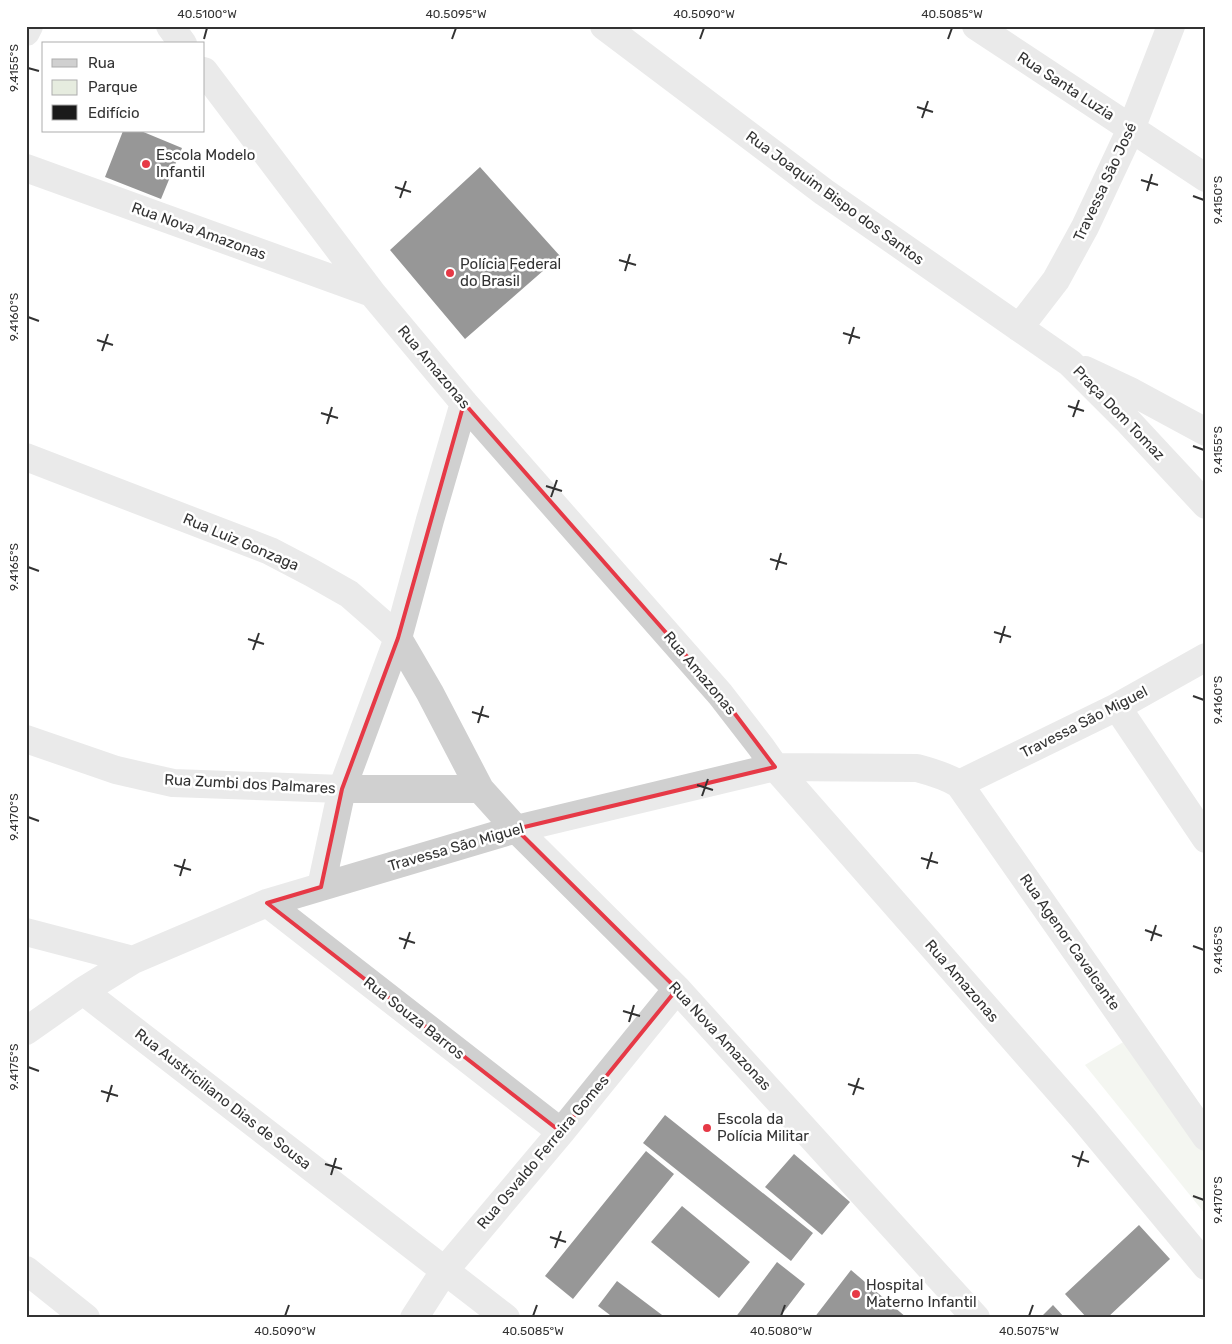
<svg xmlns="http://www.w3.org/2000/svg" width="1232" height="1344" viewBox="0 0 1232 1344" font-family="Rubik,sans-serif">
<rect width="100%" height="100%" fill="#fff"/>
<path fill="#e6ecdf" d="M 1130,1038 L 1206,1144 L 1206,1215 L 1085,1065 Z"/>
<path fill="#1a1a1a" d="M 123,131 L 141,131 L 182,148 L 161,199 L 105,177 Z
M 480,167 L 560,256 L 465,339 L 390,250 Z
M 665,1115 L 813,1233 L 791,1261 L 643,1143 Z
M 646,1151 L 674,1174 L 573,1299 L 545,1276 Z
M 794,1154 L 850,1202 L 822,1235 L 765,1187 Z
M 682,1206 L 750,1262 L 719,1298 L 651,1242 Z
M 1139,1225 L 1170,1259 L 1107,1318 L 1087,1318 L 1065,1294 Z
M 777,1262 L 805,1284 L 779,1318 L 735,1318 Z
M 851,1270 L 907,1318 L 814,1318 Z
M 617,1281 L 666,1318 L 614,1318 L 598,1306 Z
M 1053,1305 L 1065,1318 L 1040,1318 Z"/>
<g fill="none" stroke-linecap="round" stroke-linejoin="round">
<path stroke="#d0d0d0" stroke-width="28" d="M 170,26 L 183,44
M 604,26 L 824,192 L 1070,363 L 1126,419 L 1206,505
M 976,26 L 1206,178
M 204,71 L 372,293 L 464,403 L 720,694 L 761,747 L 775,767 L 1082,1117 L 1206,1266
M 26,168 L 372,293
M 1019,328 L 1056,280 L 1085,227 L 1131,129 L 1171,26
M 1085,370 L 1132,392 L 1206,432
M 26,457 L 270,551 L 312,573 L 349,594 L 381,622 L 398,638 L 430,693 L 480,789 L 516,829 L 677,989 L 976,1318
M 1117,707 L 1206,839
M 26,739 L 116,770 L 173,783 L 342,789 L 480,789
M 959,784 L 1117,707 L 1206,657
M 321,887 L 342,789 L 398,638 L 430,520 L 464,403
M 267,903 L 561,1132
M 26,932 L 133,960
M 83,991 L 506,1318
M 26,1031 L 83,991 L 133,960 L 267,903 L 516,829 L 775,767 L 917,768 C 932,772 946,776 959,784 L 1206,1137
M 26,1270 L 86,1318
M 414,1318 L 445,1270 L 561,1132 L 677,989"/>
<path stroke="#d0d0d0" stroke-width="28" d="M 26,32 L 29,26"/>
</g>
<path d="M0 0H1232V1344H0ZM 464,403 L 720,694 L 775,767 L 516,829 L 677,989 L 561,1132 L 267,903 L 321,887 L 342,789 L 398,638 Z" fill="#fff" fill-opacity=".55" fill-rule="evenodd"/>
<path fill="none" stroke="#e63946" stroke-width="4" stroke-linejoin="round" d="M 464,403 L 720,694 L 775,767 L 516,829 L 677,989 L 561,1132 L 267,903 L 321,887 L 342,789 L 398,638 Z"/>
<path fill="none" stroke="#333" stroke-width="2" d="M 204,39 L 207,28M 452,39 L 456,28M 700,39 L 704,28M 948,39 L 952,28M 28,68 L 39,71M 917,107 L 933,112M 922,118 L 928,101M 1141,180 L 1158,185M 395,187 L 411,192M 1147,191 L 1152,174M 1193,196 L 1204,200M 400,198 L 406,181M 619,260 L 636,265M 625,271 L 630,254M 28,317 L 39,321M 843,333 L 860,338M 97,340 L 113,345M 849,344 L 854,327M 102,351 L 108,334M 1068,406 L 1084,411M 321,413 L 338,418M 1073,417 L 1079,400M 327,424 L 332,407M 1193,446 L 1204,450M 546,486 L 562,491M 551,497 L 557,480M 770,559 L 787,564M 28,567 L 39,571M 776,570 L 781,553M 994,632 L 1011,637M 248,639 L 264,644M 1000,643 L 1005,626M 253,650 L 259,633M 1193,696 L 1204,700M 472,712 L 489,717M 478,723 L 483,706M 697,785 L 713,790M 702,796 L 708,779M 28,817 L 39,821M 921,858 L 938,863M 174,865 L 191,870M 927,869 L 932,852M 180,876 L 185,859M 1145,930 L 1162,936M 399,938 L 415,943M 1151,941 L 1156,925M 1193,946 L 1204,950M 404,949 L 410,932M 623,1011 L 640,1016M 629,1022 L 634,1005M 28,1067 L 39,1071M 848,1084 L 864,1089M 101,1091 L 118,1096M 853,1095 L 859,1078M 107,1102 L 112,1085M 1072,1156 L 1089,1162M 325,1164 L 342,1169M 1078,1167 L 1083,1151M 331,1175 L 336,1158M 1193,1196 L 1204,1200M 550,1237 L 566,1242M 555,1248 L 561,1231M 285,1316 L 289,1305M 533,1316 L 537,1305M 781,1316 L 785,1305M 1029,1316 L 1033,1305"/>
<g fill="#e63946" stroke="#fff" stroke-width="2">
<circle cx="146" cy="164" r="5"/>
<circle cx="450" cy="273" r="5"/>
<circle cx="707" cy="1128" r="5"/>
<circle cx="856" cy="1294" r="5"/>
</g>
<g text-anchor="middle" stroke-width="5" stroke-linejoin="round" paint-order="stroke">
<g font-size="15" fill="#333" stroke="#fff">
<text transform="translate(1066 86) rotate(33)" y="5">Rua Santa Luzia</text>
<text transform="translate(1105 182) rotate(-65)" y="5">Travessa São José</text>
<text transform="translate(835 198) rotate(36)" y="5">Rua Joaquim Bispo dos Santos</text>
<text transform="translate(199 231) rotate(20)" y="5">Rua Nova Amazonas</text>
<text transform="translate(434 367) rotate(50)" y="5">Rua Amazonas</text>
<text transform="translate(1119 413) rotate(46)" y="5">Praça Dom Tomaz</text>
<text transform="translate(241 542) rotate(23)" y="5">Rua Luiz Gonzaga</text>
<text transform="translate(700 673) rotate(50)" y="5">Rua Amazonas</text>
<text transform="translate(1084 722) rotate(-27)" y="5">Travessa São Miguel</text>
<text transform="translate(250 784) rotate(3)" y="5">Rua Zumbi dos Palmares</text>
<text transform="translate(456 847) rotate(-16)" y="5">Travessa São Miguel</text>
<text transform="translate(1070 942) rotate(55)" y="5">Rua Agenor Cavalcante</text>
<text transform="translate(962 981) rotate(49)" y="5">Rua Amazonas</text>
<text transform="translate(414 1018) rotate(38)" y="5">Rua Souza Barros</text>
<text transform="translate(720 1036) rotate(47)" y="5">Rua Nova Amazonas</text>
<text transform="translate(223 1099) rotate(38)" y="5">Rua Austriciliano Dias de Sousa</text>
<text transform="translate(543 1152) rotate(-50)" y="5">Rua Osvaldo Ferreira Gomes</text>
</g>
<g font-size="15" fill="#333" stroke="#fff" text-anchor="start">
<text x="156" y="160">Escola Modelo<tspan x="156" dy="17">Infantil</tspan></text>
<text x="460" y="269">Polícia Federal<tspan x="460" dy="17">do Brasil</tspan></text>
<text x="717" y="1124">Escola da<tspan x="717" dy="17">Polícia Militar</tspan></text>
<text x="866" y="1290">Hospital<tspan x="866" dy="17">Materno Infantil</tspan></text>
</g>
</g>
<rect width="1232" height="1344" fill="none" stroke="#ffffff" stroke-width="55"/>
<rect x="42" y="42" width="162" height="90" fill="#ffffff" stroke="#adadad"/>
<rect x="52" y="59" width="25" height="8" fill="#d0d0d0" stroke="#adadad"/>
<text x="88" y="68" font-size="15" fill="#333333">Rua</text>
<rect x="52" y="80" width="25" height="15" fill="#e6ecdf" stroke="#adadad"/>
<text x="88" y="92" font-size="15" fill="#333333">Parque</text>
<rect x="52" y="105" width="25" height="15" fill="#1a1a1a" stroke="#adadad"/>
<text x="88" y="118" font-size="15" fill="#333333">Edifício</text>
<rect x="28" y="28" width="1176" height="1288" fill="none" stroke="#333" stroke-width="2"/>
<g font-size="12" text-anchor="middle" fill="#333">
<text x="207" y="18">40.5100°W</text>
<text x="456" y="18">40.5095°W</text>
<text x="704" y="18">40.5090°W</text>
<text x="952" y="18">40.5085°W</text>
<text transform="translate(14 68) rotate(-90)" y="4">9.4155°S</text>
<text transform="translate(1218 200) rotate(-90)" y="4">9.4150°S</text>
<text transform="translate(14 317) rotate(-90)" y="4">9.4160°S</text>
<text transform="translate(1218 450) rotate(-90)" y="4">9.4155°S</text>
<text transform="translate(14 567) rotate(-90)" y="4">9.4165°S</text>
<text transform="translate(1218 700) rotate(-90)" y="4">9.4160°S</text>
<text transform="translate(14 817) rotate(-90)" y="4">9.4170°S</text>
<text transform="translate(1218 950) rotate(-90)" y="4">9.4165°S</text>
<text transform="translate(14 1067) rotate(-90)" y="4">9.4175°S</text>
<text transform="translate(1218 1200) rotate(-90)" y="4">9.4170°S</text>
<text x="285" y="1335">40.5090°W</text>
<text x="533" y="1335">40.5085°W</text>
<text x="781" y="1335">40.5080°W</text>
<text x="1029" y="1335">40.5075°W</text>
</g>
</svg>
